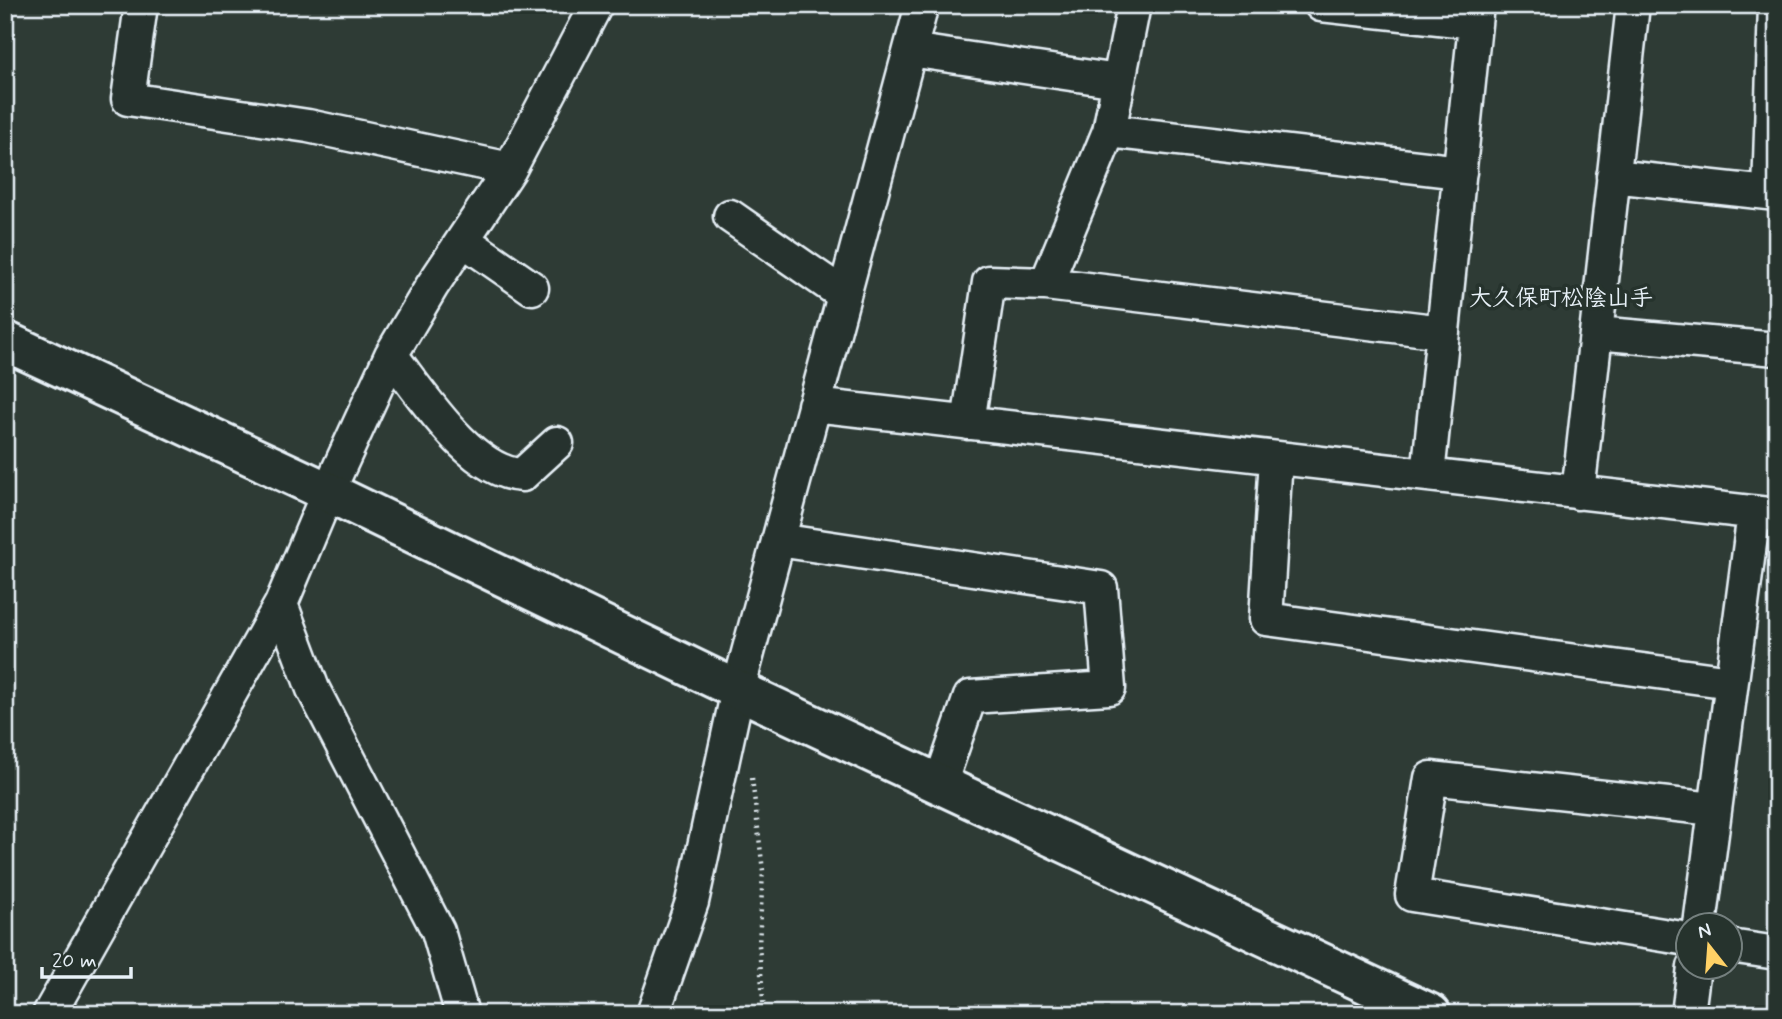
<svg xmlns="http://www.w3.org/2000/svg" width="1782" height="1019" viewBox="0 0 1782 1019" font-family="Mynerve,'Klee One',sans-serif">
<rect width="100%" height="100%" fill="#2e3b35"/>
<filter id="ink" filterUnits="userSpaceOnUse"><feTurbulence type="fractalNoise" baseFrequency=".0143" numOctaves="2"/><feDisplacementMap in="SourceGraphic" scale="14" xChannelSelector="R" yChannelSelector="G"/><feConvolveMatrix kernelMatrix="1 2 1 2 8 2 1 2 1" color-interpolation-filters="sRGB"/></filter>
<g filter="url(#ink)">
<g fill="none" stroke-linecap="round" stroke-linejoin="round">
<g stroke="#e8f1f8" stroke-width="37">
<path id="minor" d="M 141,5 L 128,99 L 308,126 L 510,169
M 1321,5 L 1475,22
M 910,50 L 1118,81
M 1109,131 L 1460,172
M 1613,176 L 1777,194
M 1769,193 L 1775,5
M 730,216 L 844,295
M 463,240 L 532,288
M 1046,284 L 1109,131 L 1134,5
M 1596,333 L 1777,349
M 391,355 C 421,393 471,473 522,475 L 557,443
M 814,405 L 1777,515
M 968,423 L 989,282 L 1046,284 L 1443,332
M 1276,458 L 1266,619 L 1731,682
M 1428,475 L 1477,5
M 1578,493 L 1633,5
M 778,540 L 1101,588 L 1109,688 L 970,697 L 940,784
M 281,604 L 313,689 L 438,931 L 462,1014
M 1700,925 L 1754,513
M 1688,939 L 1412,895 L 1431,778 L 1714,809
M 1730,946 L 1777,953
M 49,1014 L 281,604 L 328,492 L 391,355 L 432,286 L 510,169 L 596,5
M 653,1014 L 692,902 L 738,690 L 922,5
M 1688,1014 L 1694,967"/>
</g>
<g stroke="#e8f1f8" stroke-width="44">
<path id="tertiary" d="M 5,341 L 328,492 L 738,690 L 1431,1014"/>
</g>
<path stroke="#e8f1f8" stroke-width="4.5" stroke-dasharray="2 5" stroke-linecap="butt" d="M 752,778 L 763,871 L 759,945 L 764,1014"/>
<use href="#minor" stroke="#26332d" stroke-width="32"/>
<use href="#tertiary" stroke="#26332d" stroke-width="38"/>
</g>
</g>
<g text-anchor="middle" stroke-width="7" stroke-linejoin="round" paint-order="stroke">
<g font-size="23" font-weight="bold" fill="#e8f1f8" stroke="#26332d">
<text x="1561" y="305">大久保町松陰山手</text>
</g>
</g>
<rect width="1782" height="1019" fill="none" stroke="#26332d" stroke-width="28"/>
<rect x="14" y="14" width="1754" height="991" fill="none" stroke="#e8f1f8" stroke-width="2.5" filter="url(#ink)"/>
<g transform="translate(1709 946) rotate(343)"><circle r="33" fill="#26332d" stroke="#747f7e" stroke-width="2"/>
<path d="M0-5L12 26L0 18L-12 26Z" fill="#ffd166"/>
<text y="-10" font-size="19" font-weight="bold" text-anchor="middle" fill="#e8f1f8">N</text>
</g>
<path d="M42 967v10h89v-10" fill="none" stroke="#e8f1f8" stroke-width="3.5"/>
<text x="52" y="967" font-size="21" fill="#e8f1f8" stroke="#26332d" stroke-width="5" paint-order="stroke">20 m</text>
</svg>
